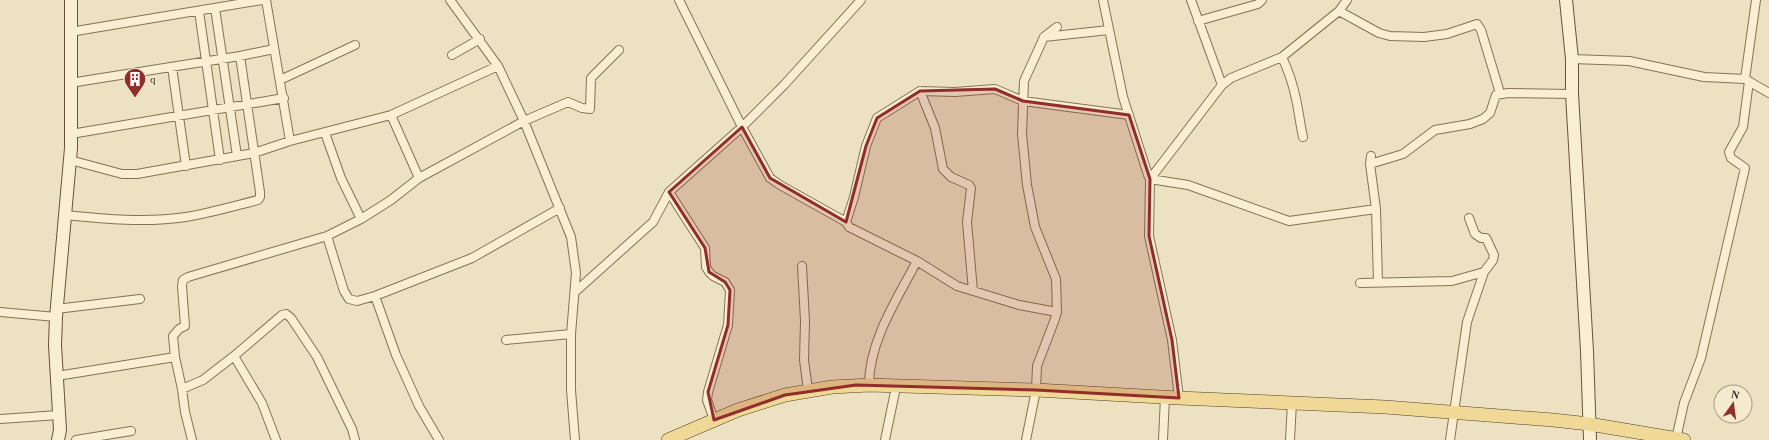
<svg xmlns="http://www.w3.org/2000/svg" width="1769" height="440" viewBox="0 0 1769 440" font-family="Georgia,serif">
<rect width="100%" height="100%" fill="#ece1c0"/>
<g fill="none" stroke-linecap="round" stroke-linejoin="round">
<g stroke="#857258" stroke-width="10">
<path id="street" d="M 266,0 L 290,141
M 450,0 L 498,66 L 524,121 L 571,237 L 576,273 L 571,334 L 571,390 L 575,440
M 679,0 L 742,127 L 770,178 L 780,185 L 846,222 L 849,227 L 917,261 L 957,286 L 1019,305 L 1057,312
M 1103,0 L 1123,97 L 1148,175 L 1150,179 L 1149,236 L 1172,340 L 1179,398
M 1191,0 L 1222,85
M 215,8 L 237,156
M 199,11 L 220,160
M 1339,11 L 1379,33 L 1390,36 L 1424,37 L 1447,34 L 1477,24 L 1481,30 L 1500,93
M 1198,21 L 1258,4 L 1262,0
M 70,32 L 262,0
M 1044,37 L 1109,30
M 452,55 L 480,39
M 1282,57 C 1288,70 1293,84 1296,99 C 1299,112 1300,124 1303,137
M 1572,59 L 1629,61 L 1704,77 L 1745,79 L 1769,93
M 172,67 L 186,166
M 280,80 L 355,45
M 70,83 L 240,56 L 274,49
M 920,91 L 935,128 L 943,169 L 951,177 L 969,185 L 971,188 L 967,222 L 973,291
M 391,115 L 419,178
M 325,133 L 341,178 L 361,219
M 71,134 L 284,98
M 1371,156 L 1370,164 L 1376,209 L 1378,282
M 70,160 L 122,174 L 137,174 L 254,153 L 290,141 L 391,115 L 498,66
M 1370,164 L 1403,154 L 1435,130 L 1470,124 L 1483,119 L 1490,113 L 1496,95 L 1508,93 L 1572,94
M 1150,179 L 1222,85 L 1231,78 L 1282,57 L 1339,11 L 1347,0
M 1150,179 L 1188,185 L 1289,221 L 1376,209
M 669,192 L 705,248 L 706,267 L 709,272 L 713,276 L 725,282 L 730,290 L 728,325 L 708,392 L 707,400 L 714,420
M 65,215 C 105,219 146,223 186,217 C 210,213 234,206 258,200 L 260,197 L 260,192 L 240,56
M 846,222 L 854,197 L 866,146 L 877,118 L 920,91 L 955,92 L 995,89 L 1023,101 L 1129,115
M 327,236 L 344,291 L 349,299 L 357,301 L 375,296 L 472,258 L 560,208
M 802,266 L 805,321 L 804,360 L 808,390
M 1360,283 L 1452,281 L 1484,272
M 575,292 L 653,222 L 669,192 L 742,127 L 784,85 L 861,0
M 375,296 L 396,355 L 419,406 L 439,440
M 56,309 L 140,299
M 0,312 L 56,317
M 506,340 L 571,334
M 234,356 L 262,403 L 276,440
M 175,357 L 173,336 L 179,329 L 185,326 L 182,286 L 183,280 L 188,277 L 327,236 L 361,219 L 391,200 L 419,178 L 524,121 L 568,102 L 582,108 L 590,109 L 591,78 L 619,50
M 57,376 L 175,357 L 182,389 L 203,380 L 234,356 L 282,315 L 286,314 L 291,318 L 317,357 L 352,429 L 355,440
M 869,385 C 869,341 897,299 917,261
M 182,389 L 185,412 L 192,440
M 0,419 L 59,415
M 1676,439 L 1684,403 L 1701,358 L 1745,168 L 1731,158 L 1729,152 L 1743,127 L 1749,81 L 1745,79 L 1756,0
M 76,440 L 131,431
M 885,440 L 896,387
M 1026,440 L 1036,390 L 1037,366 L 1055,319 L 1057,312 L 1056,279 L 1035,227 L 1027,185 L 1022,134 L 1024,81 L 1044,37 L 1057,27
M 1163,440 L 1165,397
M 1290,440 L 1292,402
M 1450,440 L 1467,322 L 1484,272 L 1493,260 L 1494,255 L 1486,238 L 1481,238 L 1475,234 L 1469,218"/>
</g>
<g stroke="#66533c" stroke-width="14">
<path id="secondary" d="M 1566,0 L 1572,59 L 1572,94 L 1587,351 L 1590,440
M 58,440 L 60,430 L 55,345 L 56,317 L 71,148 L 71,0"/>
</g>
<g stroke="#52402d" stroke-width="14">
<path id="primary" d="M 668,440 L 738,410 L 785,395 L 832,387 L 869,385 L 1036,390 L 1179,398 L 1385,407 L 1553,420 L 1589,424 L 1684,440"/>
</g>
<use href="#street" stroke="#f8eed2" stroke-width="8"/>
<use href="#secondary" stroke="#f8eed2" stroke-width="12"/>
<use href="#primary" stroke="#f0d897" stroke-width="13"/>
</g>
<path fill="#922d2a" fill-opacity="0.2" stroke="#922d2a" stroke-width="3" stroke-linejoin="round" d="M 995,89 L 1023,101 L 1129,115 L 1150,179 L 1149,236 L 1172,340 L 1179,398 L 1036,390 L 856,385 L 785,395 L 714,420 L 708,392 L 728,325 L 730,290 L 725,282 L 709,272 L 705,248 L 669,192 L 742,127 L 770,178 L 846,222 L 866,146 L 877,118 L 920,91 Z"/>
<defs>
<g id="building-pin" transform="scale(1.15)"><path d="M0 17L-7.5 6A9.5 9.5 0 1 1 7.5 6Z" fill="#922d2a" stroke="#f4ebcf"/><path d="M-4-6H4V6H1V3H-1V6H-4ZM-2.5-4.3h1.7v1.8h-1.7ZM.8-4.3h1.7v1.8H.8ZM-2.5-1h1.7V.8h-1.7ZM.8-1h1.7V.8H.8Z" fill="#fff"/></g>
</defs>
<g fill-rule="evenodd">
<use href="#building-pin" x="135" y="79"/>
</g>
<g text-anchor="middle" stroke-width="3" stroke-linejoin="round" paint-order="stroke">
<g font-size="11" fill="#35291c" stroke="#f4ebcf" text-anchor="start">
<text x="150" y="83">q</text>
</g>
</g>
<g transform="translate(1733 404) rotate(14)"><circle r="19" fill="#f4ebcf" stroke="#a89d87"/>
<path d="M0-3L7 15L0 10L-7 15Z" fill="#922d2a"/>
<text y="-6" font-size="11" font-weight="bold" text-anchor="middle" fill="#35291c">N</text>
</g>
</svg>
